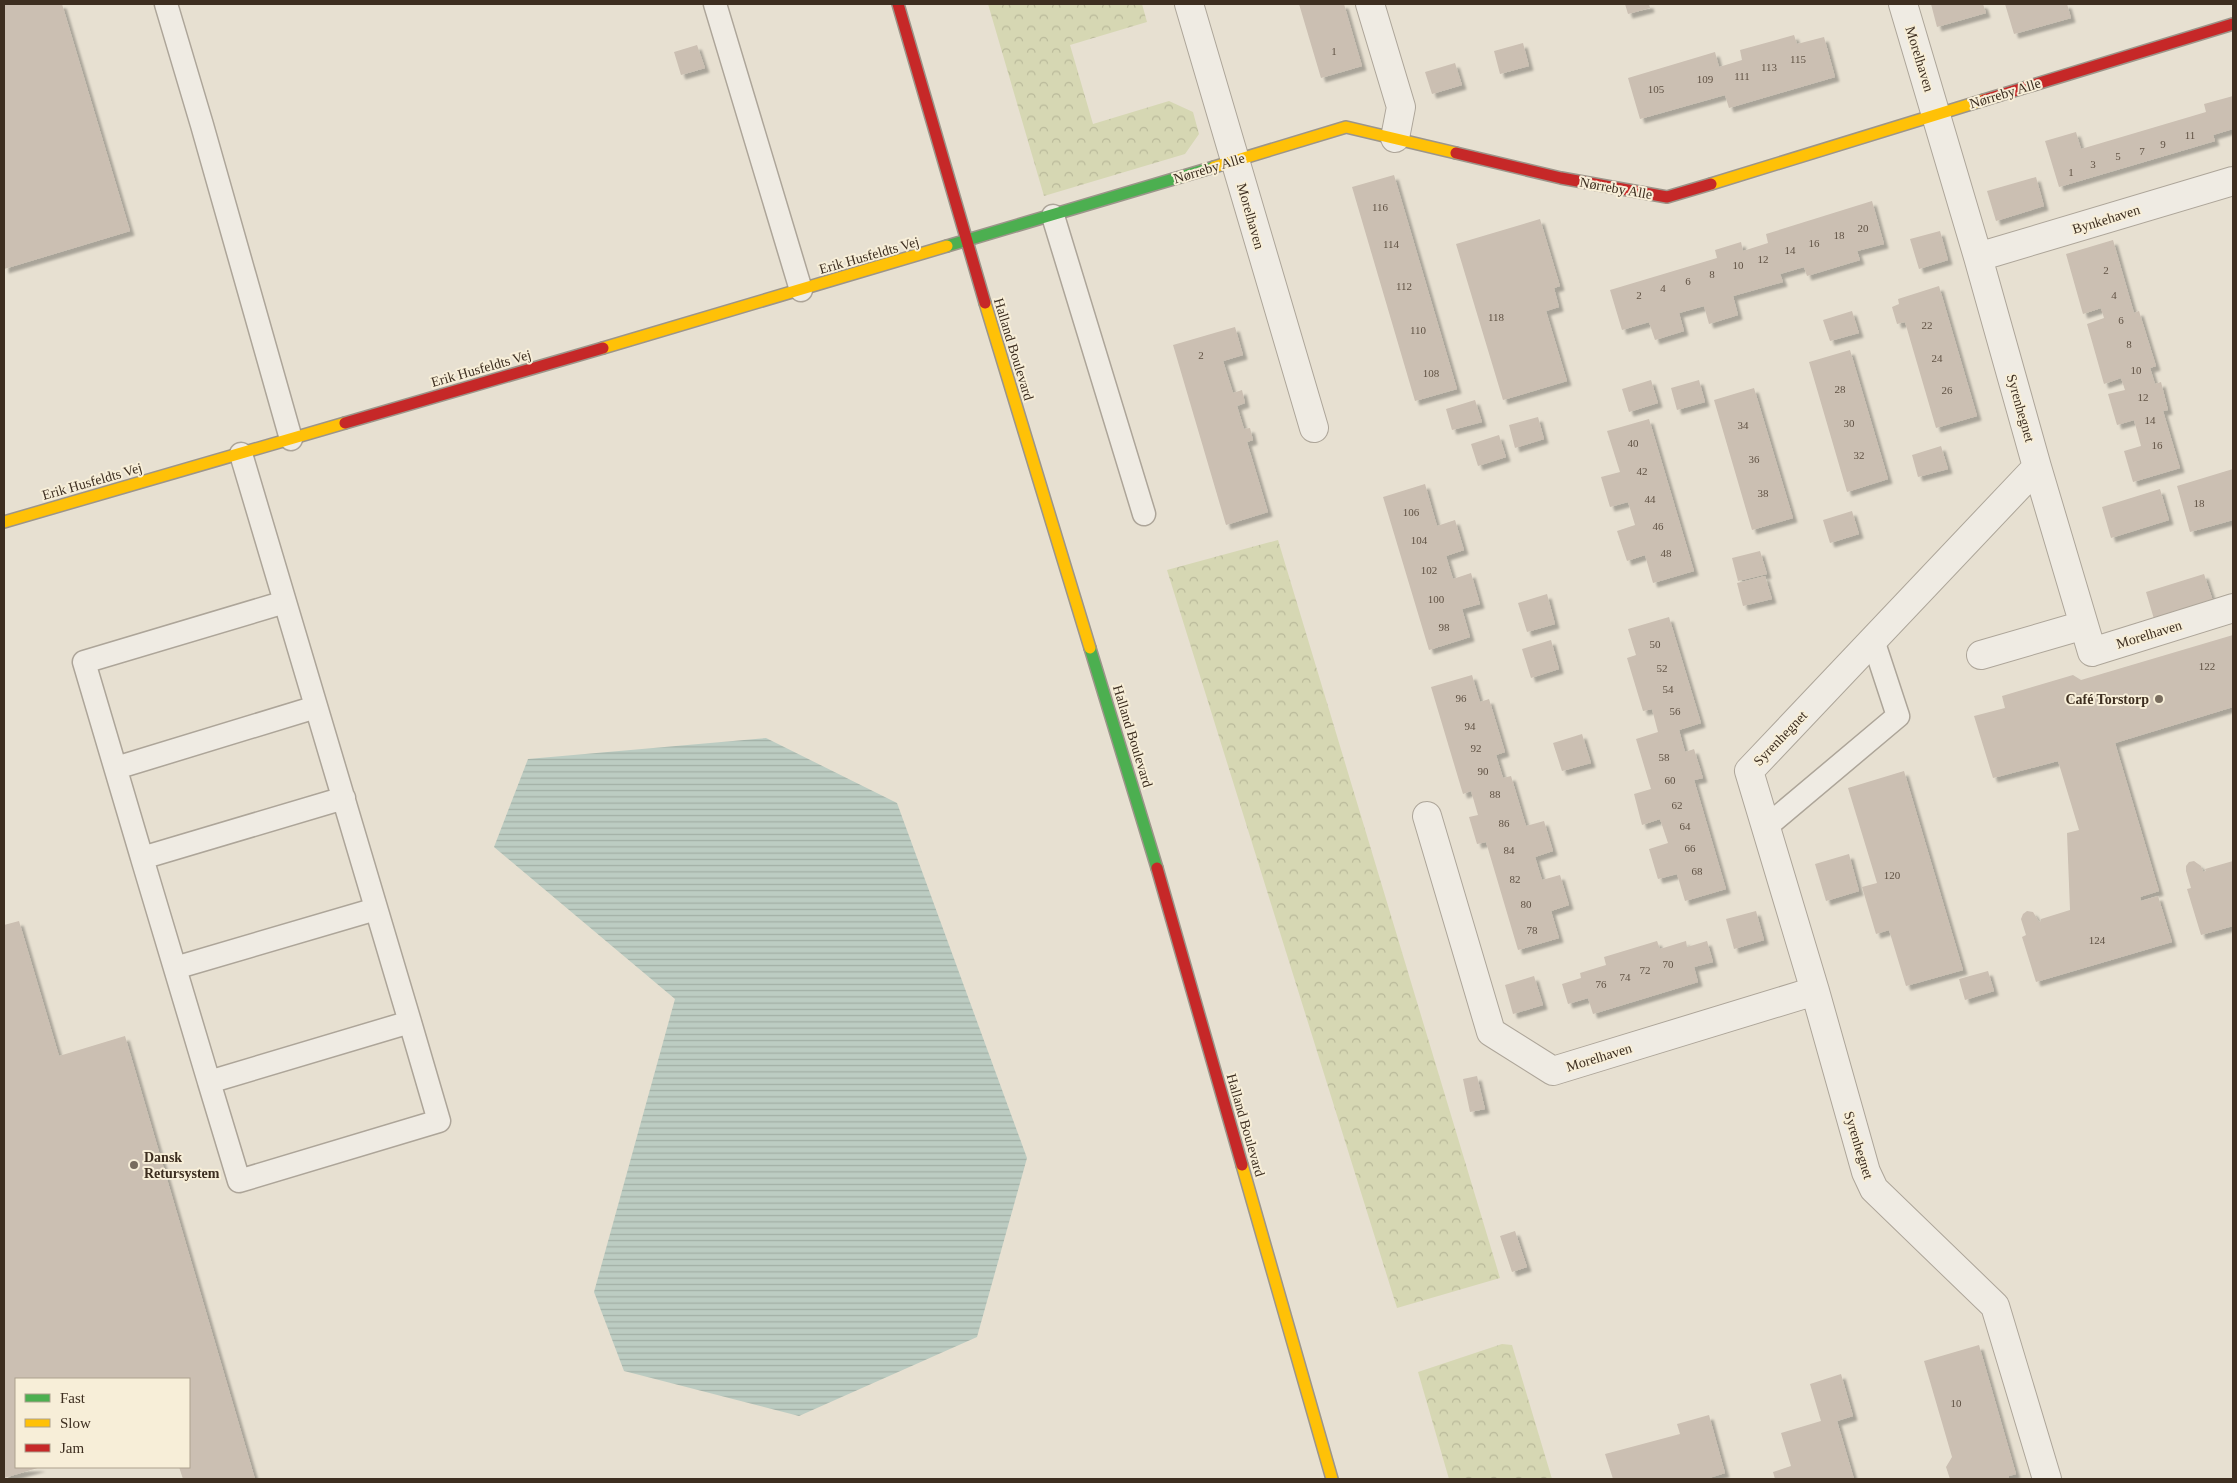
<svg xmlns="http://www.w3.org/2000/svg" width="2237" height="1483" viewBox="0 0 2237 1483" font-family="'Times New Roman',serif">
<defs>
<pattern id="forest-crowns" width="20" height="18" patternUnits="userSpaceOnUse" patternTransform="scale(1.25)"><rect width="20" height="18" fill="#d6d7b3"/><path d="M2 6a3 3 0 1 1 6 0M12 15a3 3 0 1 1 6 0" fill="none" stroke="#b9b99a"/></pattern>
<pattern id="water-rules" width="6" height="5" patternUnits="userSpaceOnUse" patternTransform="scale(1.25)"><rect width="6" height="5" fill="#bcccc2"/><path d="M0 2.5h6" fill="none" stroke="#a2b0a6"/></pattern>
<filter id="shadow"><feDropShadow dx="4.5" dy="4.5" stdDeviation="1" flood-color="#0004"/></filter>
</defs>
<rect width="100%" height="100%" fill="#e7e0d1"/>
<path fill="url(#forest-crowns)" d="M 988,4 L 1142,4 L 1147,22 L 1070,45 L 1093,124 L 1169,101 L 1193,112 L 1199,134 L 1185,154 L 1044,196 Z
M 1278,540 L 1500,1278 L 1397,1308 L 1167,570 Z
M 1502,1344 L 1512,1345 L 1552,1479 L 1449,1479 L 1418,1372 Z"/>
<path fill="url(#water-rules)" d="M 766,738 L 897,803 L 1027,1158 L 977,1337 L 799,1416 L 624,1371 L 594,1292 L 675,999 L 494,847 L 528,759 Z"/>
<path fill="#cbbfb2" filter="url(#shadow)" d="M 4,4 L 62,4 L 130,231 L 4,269 Z
M 1299,4 L 1344,4 L 1362,66 L 1321,78 Z
M 1625,4 L 1649,4 L 1650,8 L 1628,14 Z
M 1931,4 L 1983,4 L 1986,13 L 1937,27 Z
M 2005,4 L 2067,4 L 2071,18 L 2014,34 Z
M 1794,35 L 1797,44 L 1824,37 L 1835,77 L 1729,108 L 1725,95 L 1640,119 L 1628,78 L 1715,52 L 1719,67 L 1742,60 L 1740,50 Z
M 1523,43 L 1529,66 L 1500,74 L 1494,51 Z
M 697,45 L 705,68 L 681,75 L 674,52 Z
M 1455,63 L 1462,85 L 1432,94 L 1425,72 Z
M 2233,96 L 2233,129 L 2213,135 L 2215,141 L 2059,187 L 2045,141 L 2076,132 L 2081,149 L 2206,112 L 2204,104 Z
M 1394,175 L 1457,389 L 1415,401 L 1352,187 Z
M 2036,177 L 2044,206 L 1996,221 L 1987,191 Z
M 1872,201 L 1884,244 L 1857,251 L 1860,260 L 1807,276 L 1804,267 L 1780,274 L 1783,282 L 1733,296 L 1738,315 L 1709,324 L 1704,306 L 1679,313 L 1684,331 L 1655,340 L 1649,322 L 1622,330 L 1610,290 L 1717,258 L 1715,250 L 1741,242 L 1743,251 L 1768,243 L 1766,234 Z
M 1540,219 L 1560,286 L 1554,288 L 1559,307 L 1546,311 L 1567,381 L 1503,400 L 1456,244 Z
M 1940,231 L 1948,260 L 1919,269 L 1910,239 Z
M 2113,240 L 2134,313 L 2139,311 L 2156,366 L 2150,368 L 2155,384 L 2161,382 L 2168,410 L 2163,411 L 2180,468 L 2133,482 L 2124,451 L 2141,446 L 2134,420 L 2117,425 L 2108,394 L 2125,390 L 2121,378 L 2104,384 L 2087,324 L 2104,318 L 2101,308 L 2083,314 L 2066,254 Z
M 1939,286 L 1977,416 L 1936,428 L 1905,322 L 1897,324 L 1892,307 L 1899,304 L 1898,299 Z
M 1852,311 L 1859,333 L 1830,341 L 1823,320 Z
M 1235,327 L 1243,355 L 1223,361 L 1233,393 L 1242,390 L 1245,403 L 1237,406 L 1244,429 L 1250,428 L 1253,440 L 1247,442 L 1268,512 L 1226,525 L 1173,345 Z
M 1850,350 L 1888,479 L 1847,492 L 1809,362 Z
M 1651,380 L 1658,403 L 1629,412 L 1622,389 Z
M 1699,380 L 1705,402 L 1677,410 L 1671,388 Z
M 1754,388 L 1793,518 L 1752,530 L 1714,400 Z
M 1475,400 L 1482,422 L 1452,430 L 1446,409 Z
M 1538,417 L 1544,439 L 1515,448 L 1509,425 Z
M 1649,419 L 1694,571 L 1653,583 L 1645,555 L 1627,561 L 1617,531 L 1635,525 L 1628,502 L 1610,507 L 1601,477 L 1620,472 L 1607,431 Z
M 1499,435 L 1506,457 L 1478,466 L 1471,444 Z
M 1941,446 L 1948,469 L 1918,477 L 1912,455 Z
M 2233,469 L 2233,520 L 2190,532 L 2177,486 Z
M 1425,484 L 1437,526 L 1455,520 L 1464,550 L 1446,556 L 1453,579 L 1471,573 L 1480,604 L 1462,609 L 1470,637 L 1429,650 L 1383,497 Z
M 2160,489 L 2169,520 L 2111,538 L 2102,507 Z
M 1852,511 L 1859,534 L 1830,543 L 1823,520 Z
M 1760,551 L 1767,574 L 1738,581 L 1732,558 Z
M 2204,574 L 2213,601 L 2154,619 L 2146,592 Z
M 1765,576 L 1772,599 L 1743,606 L 1737,583 Z
M 1547,594 L 1555,624 L 1527,632 L 1518,603 Z
M 1669,617 L 1701,723 L 1679,730 L 1685,752 L 1694,749 L 1703,778 L 1694,780 L 1726,889 L 1685,901 L 1677,874 L 1658,879 L 1649,849 L 1668,843 L 1660,819 L 1642,825 L 1634,794 L 1651,789 L 1636,739 L 1658,732 L 1652,709 L 1643,711 L 1627,658 L 1636,655 L 1628,629 Z
M 2233,635 L 2233,707 L 2115,743 L 2159,891 L 2140,897 L 2141,901 L 2158,896 L 2172,942 L 2036,982 L 2022,937 L 2026,935 L 2021,919 L 2023,914 L 2027,911 L 2033,912 L 2039,922 L 2041,921 L 2041,919 L 2070,910 L 2067,833 L 2079,830 L 2058,761 L 1993,778 L 1974,716 L 2005,708 L 2002,696 L 2073,675 L 2081,680 Z
M 1551,640 L 1559,669 L 1531,678 L 1522,649 Z
M 1472,675 L 1480,702 L 1489,699 L 1505,752 L 1496,755 L 1503,778 L 1511,776 L 1526,826 L 1544,821 L 1553,851 L 1535,857 L 1542,880 L 1560,875 L 1569,905 L 1551,911 L 1559,938 L 1518,950 L 1486,842 L 1477,844 L 1469,817 L 1478,815 L 1471,791 L 1463,794 L 1431,687 Z
M 1582,734 L 1591,763 L 1562,771 L 1553,743 Z
M 1904,771 L 1963,970 L 1906,986 L 1889,930 L 1876,934 L 1862,887 L 1877,883 L 1848,788 Z
M 1849,854 L 1859,891 L 1826,901 L 1815,864 Z
M 2194,861 L 2201,866 L 2203,872 L 2206,871 L 2205,869 L 2233,861 L 2233,926 L 2201,935 L 2187,889 L 2191,888 L 2186,871 L 2186,866 L 2189,862 Z
M 1756,911 L 1764,940 L 1734,949 L 1726,919 Z
M 19,921 L 59,1056 L 125,1036 L 255,1479 L 183,1479 L 179,1467 L 189,1467 L 189,1379 L 16,1379 L 16,1467 L 41,1467 L 4,1478 L 4,925 Z
M 1657,941 L 1660,949 L 1686,941 L 1687,947 L 1707,941 L 1713,962 L 1694,967 L 1698,982 L 1593,1014 L 1588,998 L 1568,1004 L 1562,984 L 1581,978 L 1580,973 L 1606,965 L 1604,957 Z
M 1988,971 L 1994,991 L 1965,1000 L 1959,979 Z
M 1534,976 L 1543,1005 L 1513,1014 L 1505,985 Z
M 1477,1076 L 1485,1109 L 1470,1112 L 1463,1079 Z
M 1515,1231 L 1527,1267 L 1512,1272 L 1500,1236 Z
M 1979,1345 L 2016,1474 L 2009,1476 L 2009,1479 L 1950,1479 L 1946,1467 L 1952,1457 L 1924,1361 Z
M 1841,1374 L 1853,1416 L 1837,1421 L 1854,1479 L 1775,1479 L 1773,1472 L 1791,1466 L 1781,1433 L 1821,1421 L 1810,1384 Z
M 1709,1415 L 1725,1473 L 1706,1479 L 1613,1479 L 1605,1454 L 1680,1434 L 1677,1424 Z"/>
<g fill="none" stroke-linecap="round" stroke-linejoin="round">
<g stroke="#ada599" stroke-width="25">
<path id="lane" d="M 166,4 L 202,125 L 291,439
M 715,4 L 801,290
M 1053,216 L 1144,514
M 241,454 C 296,644 354,833 410,1022 L 209,1082 L 142,858 L 344,798
M 116,768 L 316,707
M 1766,827 L 1898,716 L 1873,640
M 142,858 L 84,662 L 285,602
M 175,968 L 376,909
M 209,1082 L 239,1181 L 439,1121 L 410,1022"/>
</g>
<g stroke="#ada599" stroke-width="30">
<path id="street" d="M 1189,4 L 1314,428
M 1370,4 L 1401,107 L 1395,138
M 1903,4 L 1978,257 L 2037,467 L 1749,771 L 1815,991 L 1866,1172 L 1874,1189 L 1995,1306 L 2047,1479
M 1978,257 L 2233,181
M 2037,467 L 2092,652 L 2233,608
M 1981,655 L 2084,625
M 1427,816 L 1491,1032 L 1553,1071 L 1815,991"/>
</g>
<g stroke="#9c958a" stroke-width="14">
<path id="fast" d="M 947,246 L 1214,167
M 1090,648 L 1157,868"/>
</g>
<g stroke="#9c958a" stroke-width="14">
<path id="slow" d="M 1214,167 L 1346,127 L 1456,153
M 1711,184 L 1984,100
M 985,303 L 1090,648
M 603,348 L 947,246
M 4,522 L 345,423
M 1242,1165 L 1332,1479"/>
</g>
<g stroke="#9c958a" stroke-width="14">
<path id="jam" d="M 898,4 L 985,303
M 1984,100 L 2233,24
M 1456,153 L 1561,178 L 1667,197 L 1711,184
M 345,423 L 603,348
M 1157,868 L 1242,1165"/>
</g>
<use href="#lane" stroke="#efebe3" stroke-width="22"/>
<use href="#street" stroke="#efebe3" stroke-width="28"/>
<use href="#fast" stroke="#4caf50" stroke-width="11"/>
<use href="#slow" stroke="#ffc107" stroke-width="11"/>
<use href="#jam" stroke="#c62828" stroke-width="11"/>
</g>
<g fill="#786c5e" stroke="#f7eed8" stroke-width="2">
<circle cx="2159" cy="699" r="5"/>
<circle cx="134" cy="1165" r="5"/>
</g>
<g text-anchor="middle" stroke-width="4" stroke-linejoin="round" paint-order="stroke">
<g font-size="11" fill="#605244">
<text x="1334" y="55">1</text>
<text x="1798" y="63">115</text>
<text x="1769" y="71">113</text>
<text x="1742" y="80">111</text>
<text x="1705" y="83">109</text>
<text x="1656" y="93">105</text>
<text x="2190" y="139">11</text>
<text x="2163" y="148">9</text>
<text x="2142" y="155">7</text>
<text x="2118" y="160">5</text>
<text x="2093" y="168">3</text>
<text x="2071" y="176">1</text>
<text x="1380" y="211">116</text>
<text x="1863" y="232">20</text>
<text x="1839" y="239">18</text>
<text x="1814" y="247">16</text>
<text x="1391" y="248">114</text>
<text x="1790" y="254">14</text>
<text x="1763" y="263">12</text>
<text x="1738" y="269">10</text>
<text x="2106" y="274">2</text>
<text x="1712" y="278">8</text>
<text x="1688" y="285">6</text>
<text x="1404" y="290">112</text>
<text x="1663" y="292">4</text>
<text x="1639" y="299">2</text>
<text x="2114" y="299">4</text>
<text x="1496" y="321">118</text>
<text x="2121" y="324">6</text>
<text x="1927" y="329">22</text>
<text x="1418" y="334">110</text>
<text x="2129" y="348">8</text>
<text x="1201" y="359">2</text>
<text x="1937" y="362">24</text>
<text x="2136" y="374">10</text>
<text x="1431" y="377">108</text>
<text x="1840" y="393">28</text>
<text x="1947" y="394">26</text>
<text x="2143" y="401">12</text>
<text x="2150" y="424">14</text>
<text x="1849" y="427">30</text>
<text x="1743" y="429">34</text>
<text x="1633" y="447">40</text>
<text x="2157" y="449">16</text>
<text x="1859" y="459">32</text>
<text x="1754" y="463">36</text>
<text x="1642" y="475">42</text>
<text x="1763" y="497">38</text>
<text x="1650" y="503">44</text>
<text x="2199" y="507">18</text>
<text x="1411" y="516">106</text>
<text x="1658" y="530">46</text>
<text x="1419" y="544">104</text>
<text x="1666" y="557">48</text>
<text x="1429" y="574">102</text>
<text x="1436" y="603">100</text>
<text x="1444" y="631">98</text>
<text x="1655" y="648">50</text>
<text x="2207" y="670">122</text>
<text x="1662" y="672">52</text>
<text x="1668" y="693">54</text>
<text x="1461" y="702">96</text>
<text x="1675" y="715">56</text>
<text x="1470" y="730">94</text>
<text x="1476" y="752">92</text>
<text x="1664" y="761">58</text>
<text x="1483" y="775">90</text>
<text x="1670" y="784">60</text>
<text x="1495" y="798">88</text>
<text x="1677" y="809">62</text>
<text x="1504" y="827">86</text>
<text x="1685" y="830">64</text>
<text x="1690" y="852">66</text>
<text x="1509" y="854">84</text>
<text x="1697" y="875">68</text>
<text x="1892" y="879">120</text>
<text x="1515" y="883">82</text>
<text x="1526" y="908">80</text>
<text x="1532" y="934">78</text>
<text x="2097" y="944">124</text>
<text x="1668" y="968">70</text>
<text x="1645" y="974">72</text>
<text x="1625" y="981">74</text>
<text x="1601" y="988">76</text>
<text x="1956" y="1407">10</text>
</g>
<g font-size="14" fill="#3d2e20" stroke="#f7eed8">
<text transform="translate(1920 59) rotate(73)" y="5">Morelhaven</text>
<text transform="translate(2005 93) rotate(-17)" y="5">Nørreby Alle</text>
<text transform="translate(1209 168) rotate(-17)" y="5">Nørreby Alle</text>
<text transform="translate(1616 188) rotate(10)" y="5">Nørreby Alle</text>
<text transform="translate(1251 216) rotate(74)" y="5">Morelhaven</text>
<text transform="translate(2106 219) rotate(-17)" y="5">Bynkehaven</text>
<text transform="translate(869 255) rotate(-16)" y="5">Erik Husfeldts Vej</text>
<text transform="translate(1014 349) rotate(73)" y="5">Halland Boulevard</text>
<text transform="translate(481 368) rotate(-16)" y="5">Erik Husfeldts Vej</text>
<text transform="translate(2021 408) rotate(74)" y="5">Syrenhegnet</text>
<text transform="translate(92 481) rotate(-16)" y="5">Erik Husfeldts Vej</text>
<text transform="translate(2149 634) rotate(-17)" y="5">Morelhaven</text>
<text transform="translate(1133 736) rotate(73)" y="5">Halland Boulevard</text>
<text transform="translate(1780 738) rotate(-46)" y="5">Syrenhegnet</text>
<text transform="translate(1599 1057) rotate(-17)" y="5">Morelhaven</text>
<text transform="translate(1246 1125) rotate(74)" y="5">Halland Boulevard</text>
<text transform="translate(1859 1145) rotate(73)" y="5">Syrenhegnet</text>
</g>
<g font-size="14" font-weight="bold" fill="#3d2e20" stroke="#f7eed8" text-anchor="end">
<text x="2149" y="704">Café Torstorp</text>
<text x="144" y="1162" text-anchor="start">Dansk<tspan x="144" dy="16">Retursystem</tspan></text>
</g>
</g>
<rect width="2237" height="1483" fill="none" stroke="#3d2e20" stroke-width="10"/>
<rect x="15" y="1378" width="175" height="90" fill="#f7eed8" stroke="#ada18e"/>
<rect x="25" y="1394" width="25" height="8" fill="#4caf50" stroke="#ada18e"/>
<text x="60" y="1403" font-size="15" fill="#3d2e20">Fast</text>
<rect x="25" y="1419" width="25" height="8" fill="#ffc107" stroke="#ada18e"/>
<text x="60" y="1428" font-size="15" fill="#3d2e20">Slow</text>
<rect x="25" y="1444" width="25" height="8" fill="#c62828" stroke="#ada18e"/>
<text x="60" y="1453" font-size="15" fill="#3d2e20">Jam</text>
</svg>
